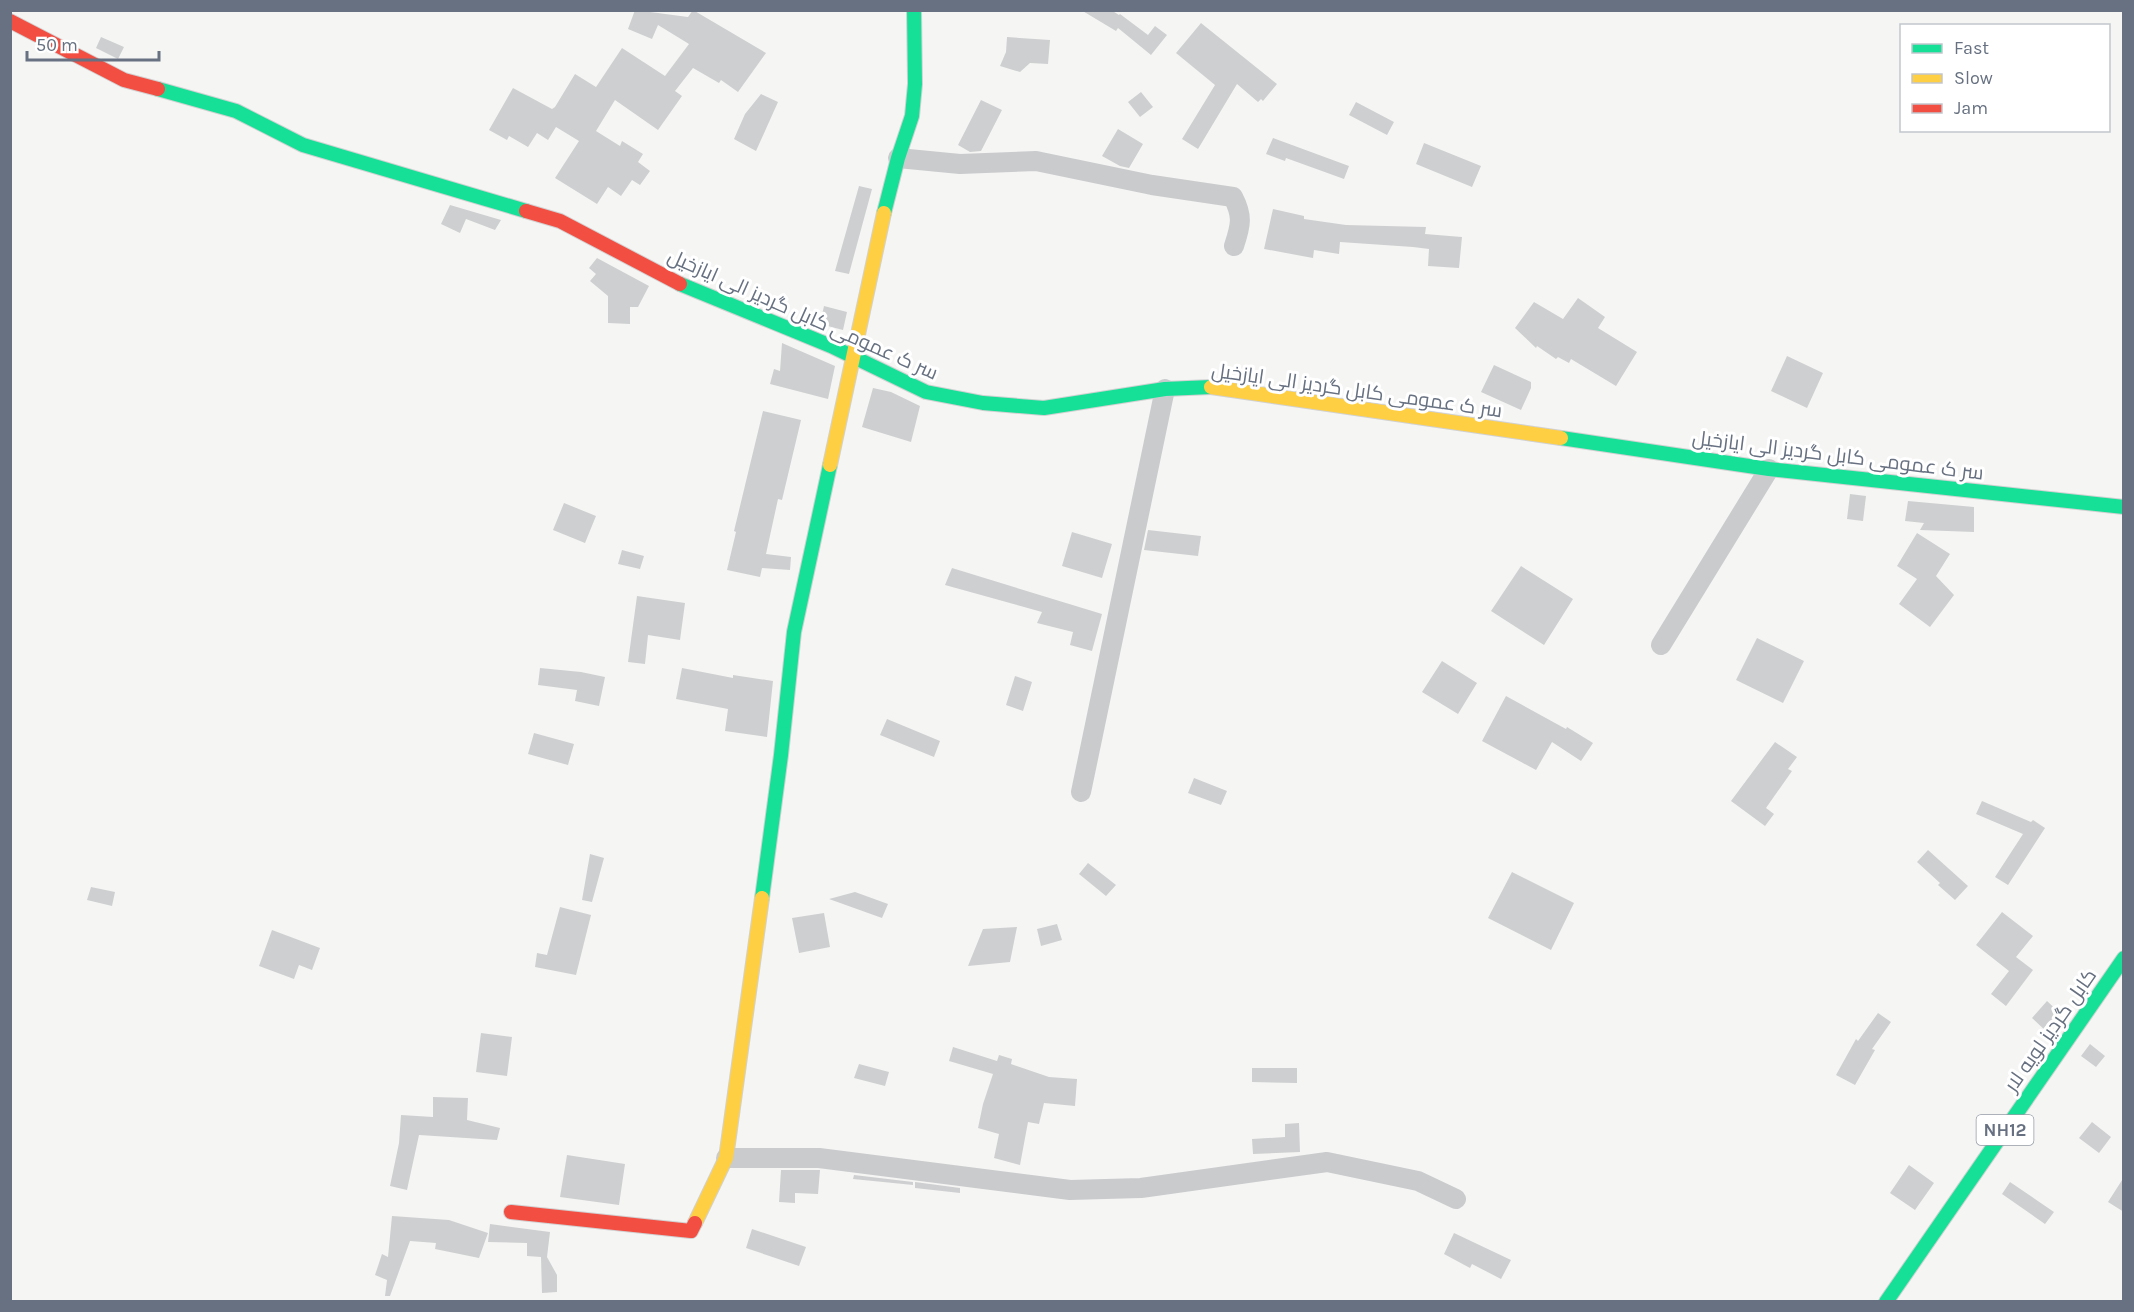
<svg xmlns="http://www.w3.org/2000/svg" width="2134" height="1312" viewBox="0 0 2134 1312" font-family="Karla,Cairo,sans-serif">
<rect width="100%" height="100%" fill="#f5f5f4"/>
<path fill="#cecfd0" d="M 635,10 L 688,17 L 693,10 L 766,53 L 738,92 L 721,80 L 719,83 L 693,68 L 675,91 L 682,96 L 658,130 L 615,100 L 596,131 L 620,146 L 622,141 L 643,154 L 638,162 L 650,171 L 640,185 L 632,180 L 621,196 L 608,187 L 597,204 L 555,178 L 579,141 L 556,127 L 548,140 L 537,133 L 528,147 L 509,136 L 507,140 L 489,130 L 513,88 L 552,109 L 555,107 L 575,74 L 596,87 L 622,48 L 665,76 L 689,44 L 658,25 L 652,39 L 628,29 Z
M 1081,10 L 1111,10 L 1119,15 L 1120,14 L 1148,35 L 1155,26 L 1167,35 L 1151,55 L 1118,28 L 1116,31 Z
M 1201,23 L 1277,84 L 1263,101 L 1261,99 L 1258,102 L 1237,84 L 1198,149 L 1182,139 L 1215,85 L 1176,53 Z
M 101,37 L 124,47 L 118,59 L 96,48 Z
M 1007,37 L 1050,40 L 1048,64 L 1030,63 L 1020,72 L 1000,66 L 1006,52 Z
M 1141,92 L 1153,107 L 1140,117 L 1128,102 Z
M 761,94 L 778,102 L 756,151 L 734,139 L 745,114 Z
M 981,100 L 1002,110 L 981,151 L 970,152 L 958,145 Z
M 1356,102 L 1394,122 L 1387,135 L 1349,115 Z
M 1118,129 L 1143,144 L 1129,168 L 1120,166 L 1102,156 Z
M 1273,138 L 1349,166 L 1344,179 L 1286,158 L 1285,161 L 1266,154 Z
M 1424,143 L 1481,166 L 1472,187 L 1416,164 Z
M 859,186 L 872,189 L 849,274 L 835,271 Z
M 450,205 L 501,220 L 495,230 L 466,219 L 460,233 L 441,224 Z
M 1273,209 L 1304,216 L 1304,219 L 1346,225 L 1426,227 L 1425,234 L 1462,237 L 1459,268 L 1428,266 L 1429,249 L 1413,247 L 1340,242 L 1339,254 L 1314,250 L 1313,258 L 1264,249 Z
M 597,258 L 649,286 L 638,307 L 630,307 L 630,324 L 608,323 L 608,296 L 590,281 L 596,274 L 589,268 Z
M 1578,298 L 1605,317 L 1598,328 L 1637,352 L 1616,386 L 1571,359 L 1569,363 L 1558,357 L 1556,359 L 1537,346 L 1536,348 L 1515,328 L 1534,302 L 1563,319 Z
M 824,306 L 847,312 L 843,330 L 820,324 Z
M 782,343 L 835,366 L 828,399 L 770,384 L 774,369 L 780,371 Z
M 1787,356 L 1823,373 L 1807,408 L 1771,391 Z
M 1494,365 L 1531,382 L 1531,388 L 1521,410 L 1481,392 Z
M 873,388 L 891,392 L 920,406 L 911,442 L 862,427 Z
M 763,411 L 801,420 L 782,500 L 778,499 L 766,554 L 791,557 L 790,570 L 762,568 L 760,577 L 727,570 L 736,532 L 734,531 Z
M 1850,494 L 1866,496 L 1863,521 L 1847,519 Z
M 1908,501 L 1974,507 L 1974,532 L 1920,530 L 1924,523 L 1905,521 Z
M 564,503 L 596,516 L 585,543 L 553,530 Z
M 1148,530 L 1201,536 L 1198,556 L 1144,550 Z
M 1072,532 L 1112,544 L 1102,578 L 1062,566 Z
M 1917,533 L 1950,554 L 1936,576 L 1954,595 L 1930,627 L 1899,604 L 1917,579 L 1897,566 Z
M 622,550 L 644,556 L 640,569 L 618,564 Z
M 1521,566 L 1573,599 L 1544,645 L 1491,611 Z
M 952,568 L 1102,614 L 1092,651 L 1070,645 L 1073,632 L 1037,623 L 1042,612 L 945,585 Z
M 637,596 L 685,603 L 680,640 L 648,635 L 645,664 L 628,662 Z
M 1757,638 L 1804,661 L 1783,703 L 1736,680 Z
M 1442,661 L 1477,683 L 1458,714 L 1422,692 Z
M 540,668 L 581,672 L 605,677 L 599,706 L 575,701 L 577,690 L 538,685 Z
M 682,668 L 733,678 L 733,675 L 773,681 L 767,737 L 725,731 L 728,709 L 676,699 Z
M 1015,676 L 1032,682 L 1023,711 L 1006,705 Z
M 1506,696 L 1566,729 L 1567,727 L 1593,743 L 1581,761 L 1552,742 L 1536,770 L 1482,741 Z
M 887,719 L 940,741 L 934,757 L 880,735 Z
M 534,733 L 574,744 L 568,765 L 528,754 Z
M 1775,742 L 1797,757 L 1788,769 L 1792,771 L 1766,808 L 1774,814 L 1765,826 L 1731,801 Z
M 1194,778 L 1227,791 L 1221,805 L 1188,793 Z
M 1982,801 L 2031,822 L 2033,820 L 2045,828 L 2008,885 L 1995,877 L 2023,834 L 1976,814 Z
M 1928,850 L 1968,886 L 1955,900 L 1938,885 L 1940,883 L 1917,862 Z
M 590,854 L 604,858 L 592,902 L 582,900 Z
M 1088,863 L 1116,885 L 1106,896 L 1079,874 Z
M 1512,872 L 1574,903 L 1551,950 L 1488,918 Z
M 91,887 L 115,892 L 112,906 L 87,900 Z
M 855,892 L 888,904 L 882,918 L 829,899 Z
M 560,907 L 591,915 L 576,975 L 535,967 L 537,953 L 547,955 Z
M 2002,912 L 2033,936 L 2016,957 L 2033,970 L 2006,1006 L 1991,994 L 2009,971 L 1976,945 Z
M 824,913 L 830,947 L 799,953 L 792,918 Z
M 1057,924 L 1062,940 L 1041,946 L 1037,929 Z
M 1017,927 L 1010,962 L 968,966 L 983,929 Z
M 272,930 L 320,948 L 312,970 L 299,965 L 294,979 L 259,966 Z
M 2047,1001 L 2062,1015 L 2047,1032 L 2032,1018 Z
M 1878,1013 L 1891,1022 L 1872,1049 L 1875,1050 L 1855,1085 L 1836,1075 L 1856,1039 L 1858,1041 Z
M 481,1033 L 512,1037 L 507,1076 L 476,1072 Z
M 2090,1044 L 2105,1056 L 2096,1067 L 2081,1056 Z
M 953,1047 L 997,1061 L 999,1055 L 1012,1059 L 1011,1064 L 1049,1077 L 1077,1079 L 1075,1106 L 1044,1103 L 1039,1124 L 1028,1122 L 1020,1165 L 994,1158 L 999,1134 L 978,1128 L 983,1104 L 993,1074 L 949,1061 Z
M 859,1064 L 889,1072 L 885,1086 L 854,1078 Z
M 1252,1068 L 1297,1068 L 1297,1083 L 1252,1082 Z
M 433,1097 L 468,1098 L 467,1120 L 500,1128 L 497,1140 L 419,1135 L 407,1190 L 390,1186 L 399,1143 L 401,1115 L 433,1117 Z
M 2092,1122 L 2111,1137 L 2099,1153 L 2079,1138 Z
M 1299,1123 L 1300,1152 L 1253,1154 L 1252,1139 L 1285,1137 L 1285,1124 Z
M 567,1155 L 625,1164 L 619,1205 L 560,1197 Z
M 1909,1165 L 1934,1183 L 1915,1210 L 1890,1193 Z
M 781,1170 L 820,1170 L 818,1194 L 795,1193 L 795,1203 L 779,1202 Z
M 854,1175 L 913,1182 L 913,1185 L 853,1179 Z
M 2124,1177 L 2124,1212 L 2108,1202 Z
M 915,1182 L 960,1188 L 960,1193 L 915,1188 Z
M 2010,1182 L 2054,1212 L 2045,1224 L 2002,1194 Z
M 392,1216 L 449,1220 L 488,1233 L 479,1258 L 435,1249 L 436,1243 L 410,1241 L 390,1296 L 385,1296 L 387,1280 L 375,1275 L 382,1254 L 388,1257 Z
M 490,1224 L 550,1232 L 547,1257 L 557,1275 L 557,1292 L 542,1293 L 541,1257 L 527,1256 L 527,1243 L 488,1242 Z
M 752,1229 L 806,1247 L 799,1266 L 746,1248 Z
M 1454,1233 L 1511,1260 L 1501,1279 L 1472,1264 L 1470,1268 L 1444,1254 Z"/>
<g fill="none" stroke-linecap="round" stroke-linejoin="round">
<g stroke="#d1d1d2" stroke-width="16">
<path id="fast" d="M 158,89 L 236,111 L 303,145 L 526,211
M 884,213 L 898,158 L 912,116 L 915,84 L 914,10
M 680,284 L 831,346 L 926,392 L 983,403 L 1044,408 L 1165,389 L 1211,387
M 1561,438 L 1769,469 L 2124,507
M 762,898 L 781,755 L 794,632 L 830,465
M 1886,1302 L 2124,958"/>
</g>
<g stroke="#d1d1d2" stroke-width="16">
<path id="slow" d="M 1211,387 L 1561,438
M 830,465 L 884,213
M 695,1223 L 726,1158 L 762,898"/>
</g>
<g stroke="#d1d1d2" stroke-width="16">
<path id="jam" d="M 10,21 L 124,80 L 158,89
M 526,211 L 560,221 L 680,284
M 511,1212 L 691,1231 L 695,1223"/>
</g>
<path stroke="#cacbcd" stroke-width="20" d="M 898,158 L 960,164 L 1036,161 L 1152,185 L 1233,197 C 1243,216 1241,225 1234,246
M 1661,645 L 1769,469
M 1081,792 L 1165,389
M 726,1158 L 819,1158 L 1070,1190 L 1141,1188 L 1327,1162 L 1418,1181 L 1456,1199"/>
<use href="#fast" stroke="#16e098" stroke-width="14"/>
<use href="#slow" stroke="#ffcf43" stroke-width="14"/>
<use href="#jam" stroke="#f24e42" stroke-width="14"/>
</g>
<g text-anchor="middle" stroke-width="6" stroke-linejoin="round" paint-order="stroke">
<rect fill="#fff" stroke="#959ca7" stroke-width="1.5" x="1976.5" y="1115" width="57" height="30" rx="4.5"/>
<g font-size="18" font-weight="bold" fill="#677181">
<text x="2005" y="1136">NH12</text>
</g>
<g font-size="20" fill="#677181" stroke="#fff">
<text transform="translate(803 314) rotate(24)" y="7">سر ک عمومی کابل گردیز الی ایازخیل</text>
<text transform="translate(1357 390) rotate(8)" y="7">سر ک عمومی کابل گردیز الی ایازخیل</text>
<text transform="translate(1838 455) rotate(7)" y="7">سر ک عمومی کابل گردیز الی ایازخیل</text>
<text transform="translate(2050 1030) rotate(-55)" y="7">کابل گردیز لویه لار</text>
</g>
</g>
<rect width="2134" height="1312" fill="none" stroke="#677181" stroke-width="24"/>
<rect x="1900" y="24" width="210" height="108" fill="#ffffff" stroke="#c2c6cd" stroke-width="1.5"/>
<rect x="1912" y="44" width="30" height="9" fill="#16e098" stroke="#c2c6cd" stroke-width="1.5"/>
<text x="1954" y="54" font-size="18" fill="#677181">Fast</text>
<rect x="1912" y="74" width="30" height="9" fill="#ffcf43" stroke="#c2c6cd" stroke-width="1.5"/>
<text x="1954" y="84" font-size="18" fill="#677181">Slow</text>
<rect x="1912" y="104" width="30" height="9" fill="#f24e42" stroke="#c2c6cd" stroke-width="1.5"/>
<text x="1954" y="114" font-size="18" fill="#677181">Jam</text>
<path d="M27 51v9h132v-9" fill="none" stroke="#677181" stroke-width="3"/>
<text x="36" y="51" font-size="18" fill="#677181" stroke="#ffffff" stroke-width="4.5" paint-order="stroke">50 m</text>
</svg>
